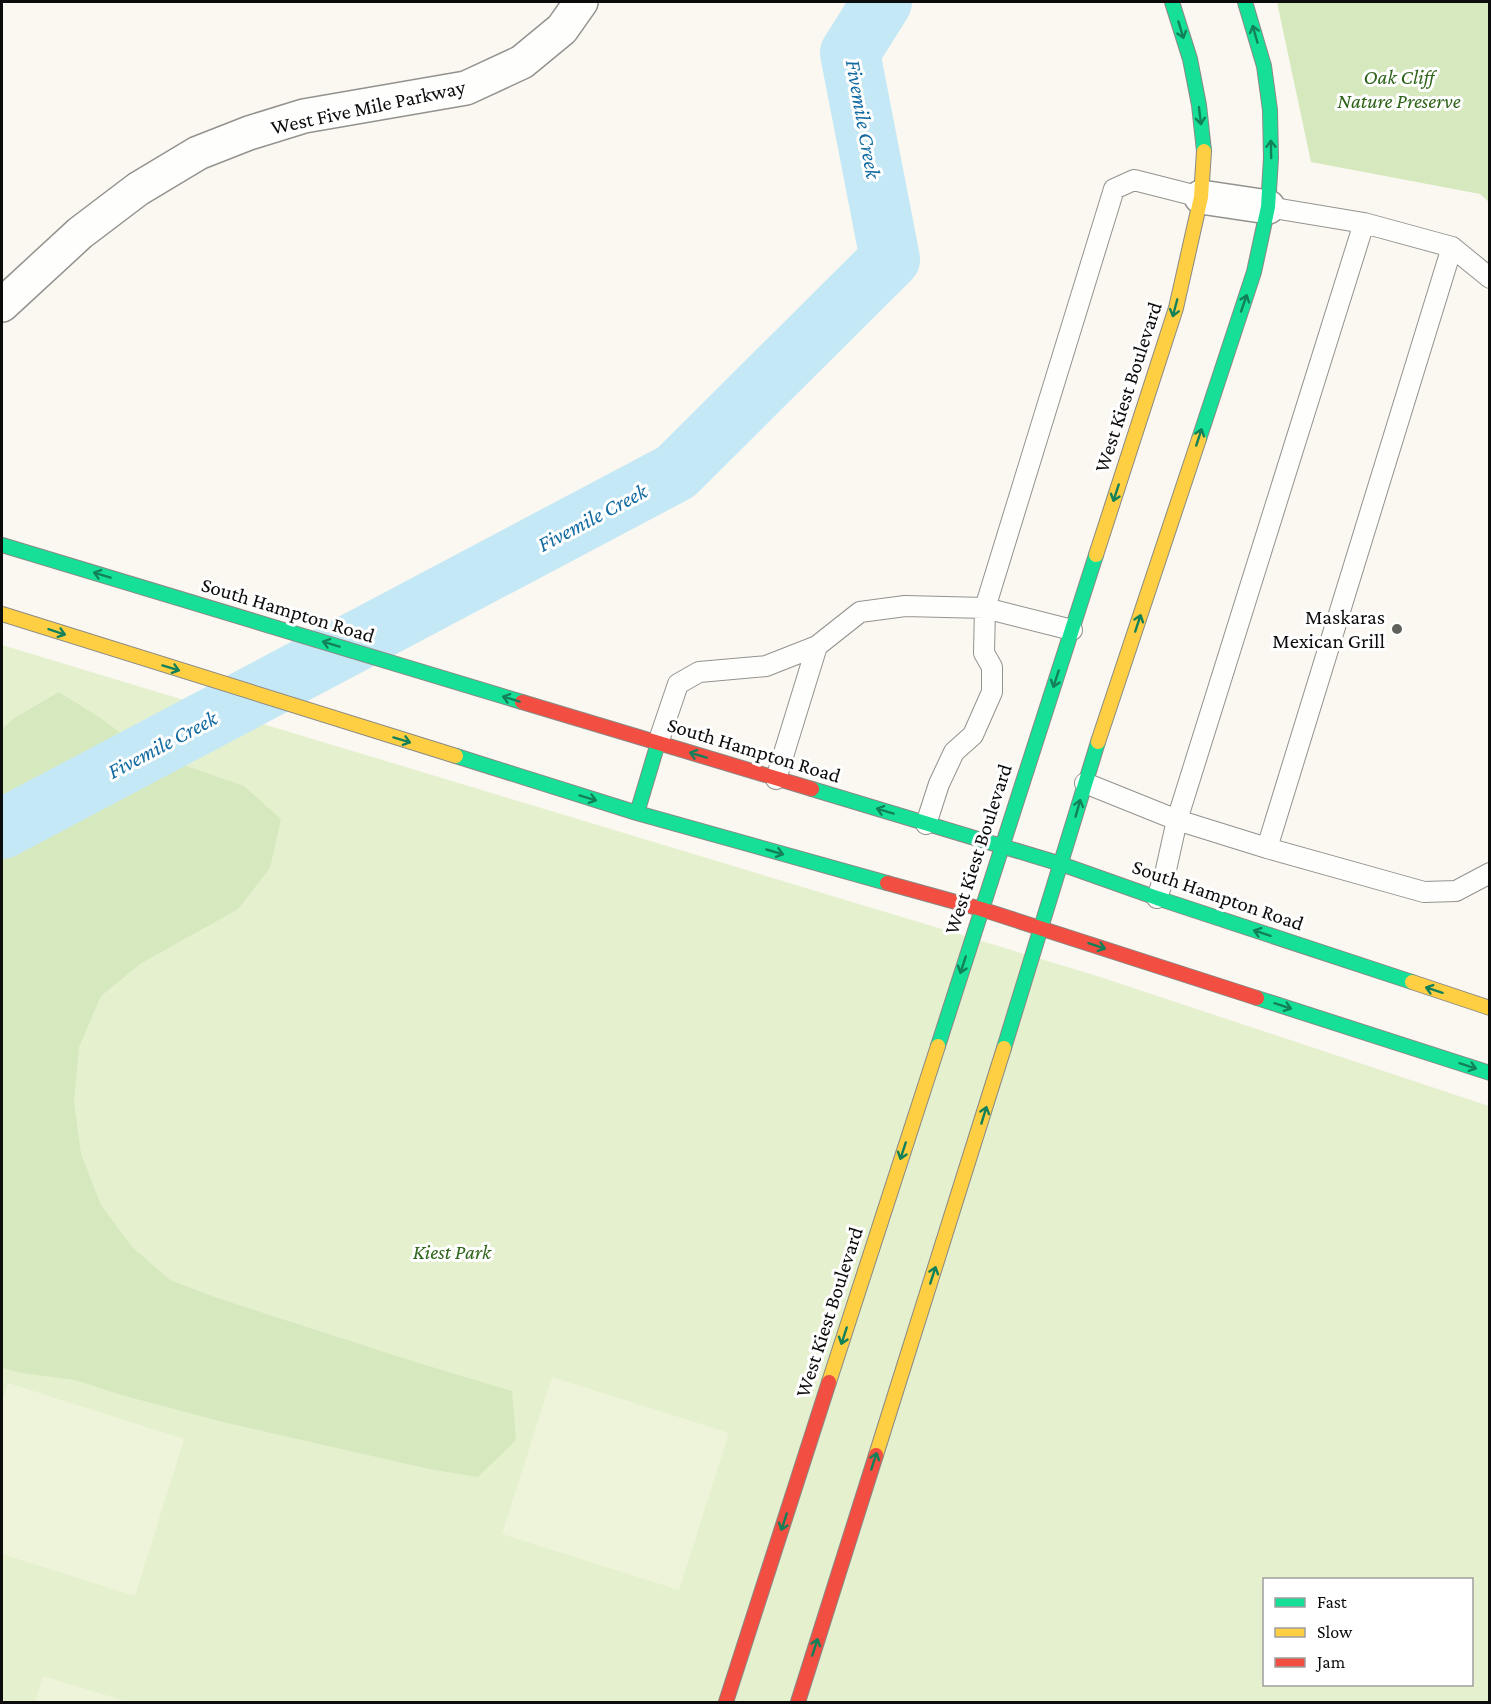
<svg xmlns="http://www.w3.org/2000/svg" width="1491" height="1704" viewBox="0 0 1491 1704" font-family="'Crimson Pro',serif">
<rect width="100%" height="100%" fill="#faf8f0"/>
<path fill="#e5f0cf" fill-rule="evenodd" d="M 2,645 L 1097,976 L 1489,1106 L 1489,1702 L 2,1702 ZM 1264,1580 L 1472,1580 L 1472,1684 L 1264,1684 Z"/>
<path fill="#d6e8bd" d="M 1277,2 L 1489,2 L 1489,202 L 1480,194 L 1311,162 Z
M 59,692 L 102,719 L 146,752 L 244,786 L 281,819 L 270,868 L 238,909 L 140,964 L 101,996 L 79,1047 L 74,1102 L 81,1154 L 101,1205 L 132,1247 L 170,1280 L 217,1298 L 412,1361 L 512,1391 L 516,1440 L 478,1477 L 429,1469 L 223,1422 L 125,1396 L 75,1380 L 22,1373 L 2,1368 L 2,729 L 13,719 Z"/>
<path fill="#eef4d9" d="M 552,1377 L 729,1433 L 679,1590 L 502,1534 Z
M 8,1383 L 184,1439 L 135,1596 L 2,1554 L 2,1402 Z
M 43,1676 L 128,1702 L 35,1702 Z"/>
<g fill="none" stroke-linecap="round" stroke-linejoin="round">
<path stroke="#c5e8f6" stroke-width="60" d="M 2,829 L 676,472 L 890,259 L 850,53 L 882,2"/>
<g stroke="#93928f" stroke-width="22">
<path id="lane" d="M 1268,207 L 1364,223 L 1452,247 L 1490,278
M 1364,223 L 1177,820 L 1267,848 L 1452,247
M 658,743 L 678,684 L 699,672 L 766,666 L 817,646 L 860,612 L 905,606 L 985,608 L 1072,630
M 776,779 L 817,646
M 1085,783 L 1177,820 L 1165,874 L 1157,898
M 926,824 L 939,784 L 954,752 L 973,735 L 992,692 L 992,667 L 984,653 L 985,608 L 1114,189 L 1134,180 L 1201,197
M 1267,848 L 1424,892 L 1456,891 L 1490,873"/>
</g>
<g stroke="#93928f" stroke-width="36">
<path id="street" d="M 1201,197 L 1268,207
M 2,305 L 80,233 L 138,189 L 198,153 L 249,133 L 304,116 L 466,88 L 522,62 L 562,29 L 581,2"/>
</g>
<g stroke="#8a8985" stroke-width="16">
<path id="fast" d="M 1172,2 L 1190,59 L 1199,105 L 1204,151
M 1199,439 L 1254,272 L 1268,207 L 1271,158 L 1270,110 L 1264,66 L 1245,2
M 2,545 L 522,702
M 456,756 L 637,813 L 887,883
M 812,789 L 1061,864 L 1157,898 L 1412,982
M 637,813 L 658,743
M 1257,998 L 1490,1073
M 938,1046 L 1096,555
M 1004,1048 L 1098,742"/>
</g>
<g stroke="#8a8985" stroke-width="16">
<path id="slow" d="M 1096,555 L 1176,308 L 1201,197 L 1204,151
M 2,614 L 456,756
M 1098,742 L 1199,439
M 1412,982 L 1490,1008
M 829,1382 L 938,1046
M 876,1455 L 1004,1048"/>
</g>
<g stroke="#8a8985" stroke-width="16">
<path id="jam" d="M 522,702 L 812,789
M 887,883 L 981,909 L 1257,998
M 726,1702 L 829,1382
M 798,1702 L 876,1455"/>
</g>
<use href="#lane" stroke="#fefefd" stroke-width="20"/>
<use href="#street" stroke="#fefefd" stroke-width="33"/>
<use href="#fast" stroke="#16e098" stroke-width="14"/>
<use href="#slow" stroke="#ffcf43" stroke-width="14"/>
<use href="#jam" stroke="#f24e42" stroke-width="14"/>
</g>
<defs><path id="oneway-shaft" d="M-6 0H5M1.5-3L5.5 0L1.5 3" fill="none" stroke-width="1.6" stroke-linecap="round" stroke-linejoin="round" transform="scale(1.5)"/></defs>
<g stroke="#128159">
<use href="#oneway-shaft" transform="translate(1181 30) rotate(73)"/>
<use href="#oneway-shaft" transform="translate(1255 34) rotate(-106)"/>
<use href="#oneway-shaft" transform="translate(1200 116) rotate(83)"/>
<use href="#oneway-shaft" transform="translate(1271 149) rotate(-91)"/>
<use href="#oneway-shaft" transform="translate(1244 303) rotate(-71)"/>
<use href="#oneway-shaft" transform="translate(1175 308) rotate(105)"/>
<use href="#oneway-shaft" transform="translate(1199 437) rotate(-72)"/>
<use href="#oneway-shaft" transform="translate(1116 493) rotate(108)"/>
<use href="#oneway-shaft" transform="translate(102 575) rotate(-163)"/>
<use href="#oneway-shaft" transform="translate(1138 623) rotate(-72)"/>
<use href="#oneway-shaft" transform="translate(57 632) rotate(18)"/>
<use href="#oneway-shaft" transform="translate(331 644) rotate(-163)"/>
<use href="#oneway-shaft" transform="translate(171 668) rotate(17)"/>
<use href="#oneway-shaft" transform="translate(1056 679) rotate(108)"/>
<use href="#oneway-shaft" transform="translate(511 699) rotate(-163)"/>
<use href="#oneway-shaft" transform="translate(402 740) rotate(17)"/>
<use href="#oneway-shaft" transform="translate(698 755) rotate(-163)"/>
<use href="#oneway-shaft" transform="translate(588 798) rotate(17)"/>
<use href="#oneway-shaft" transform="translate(1078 808) rotate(-74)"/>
<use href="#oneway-shaft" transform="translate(885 811) rotate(-163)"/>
<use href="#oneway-shaft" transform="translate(775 852) rotate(16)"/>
<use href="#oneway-shaft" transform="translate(1262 933) rotate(-162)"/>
<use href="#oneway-shaft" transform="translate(1097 946) rotate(18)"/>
<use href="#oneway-shaft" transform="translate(963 965) rotate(108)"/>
<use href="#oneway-shaft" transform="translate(1434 990) rotate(-162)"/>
<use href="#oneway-shaft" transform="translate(1283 1006) rotate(18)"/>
<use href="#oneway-shaft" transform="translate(1468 1066) rotate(18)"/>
<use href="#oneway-shaft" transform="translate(984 1115) rotate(-73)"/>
<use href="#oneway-shaft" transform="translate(903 1151) rotate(108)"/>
<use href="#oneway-shaft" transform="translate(933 1275) rotate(-72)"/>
<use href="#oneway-shaft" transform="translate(844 1336) rotate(108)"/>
<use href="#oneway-shaft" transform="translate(874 1461) rotate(-72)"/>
<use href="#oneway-shaft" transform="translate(784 1522) rotate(108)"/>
<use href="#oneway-shaft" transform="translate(815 1647) rotate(-72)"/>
</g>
<circle fill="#5f5f5c" stroke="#fff" stroke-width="2" cx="1397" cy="629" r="6"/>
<g text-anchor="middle" stroke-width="6" stroke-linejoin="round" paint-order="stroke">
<g font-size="21" font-style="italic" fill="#2f651b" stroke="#fff">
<text x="1399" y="84">Oak Cliff<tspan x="1399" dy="24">Nature Preserve</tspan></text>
<text x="452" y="1259">Kiest Park</text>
</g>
<g font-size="21" fill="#0c0c0c" stroke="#fff">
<text transform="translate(368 107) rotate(-12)" y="7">West Five Mile Parkway</text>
<text transform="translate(1128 387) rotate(-72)" y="7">West Kiest Boulevard</text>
<text transform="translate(288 610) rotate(17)" y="7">South Hampton Road</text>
<text transform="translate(754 750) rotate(17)" y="7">South Hampton Road</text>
<text transform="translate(978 849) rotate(-72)" y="7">West Kiest Boulevard</text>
<text transform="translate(1218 895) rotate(19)" y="7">South Hampton Road</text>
<text transform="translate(829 1312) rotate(-72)" y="7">West Kiest Boulevard</text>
</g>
<g font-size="21" fill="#0c0c0c" stroke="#fff" text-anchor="end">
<text x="1385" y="624">Maskaras<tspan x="1385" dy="24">Mexican Grill</tspan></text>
</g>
<g font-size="22" font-style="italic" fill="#126ba1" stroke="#fff">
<text transform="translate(864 119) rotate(80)" y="8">Fivemile Creek</text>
<text transform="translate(592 517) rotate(-28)" y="8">Fivemile Creek</text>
<text transform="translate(162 744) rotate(-28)" y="8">Fivemile Creek</text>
</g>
</g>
<rect width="1491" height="1704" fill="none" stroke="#0c0c0c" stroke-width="6"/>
<rect x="1263" y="1578" width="210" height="108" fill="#ffffff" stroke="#9e9e9e" stroke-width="1.5"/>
<rect x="1275" y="1598" width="30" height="9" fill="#16e098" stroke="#9e9e9e" stroke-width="1.5"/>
<text x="1317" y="1608" font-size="18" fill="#0c0c0c">Fast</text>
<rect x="1275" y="1628" width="30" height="9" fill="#ffcf43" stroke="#9e9e9e" stroke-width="1.5"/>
<text x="1317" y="1638" font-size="18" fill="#0c0c0c">Slow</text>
<rect x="1275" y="1658" width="30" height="9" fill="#f24e42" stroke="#9e9e9e" stroke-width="1.5"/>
<text x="1317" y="1668" font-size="18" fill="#0c0c0c">Jam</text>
</svg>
